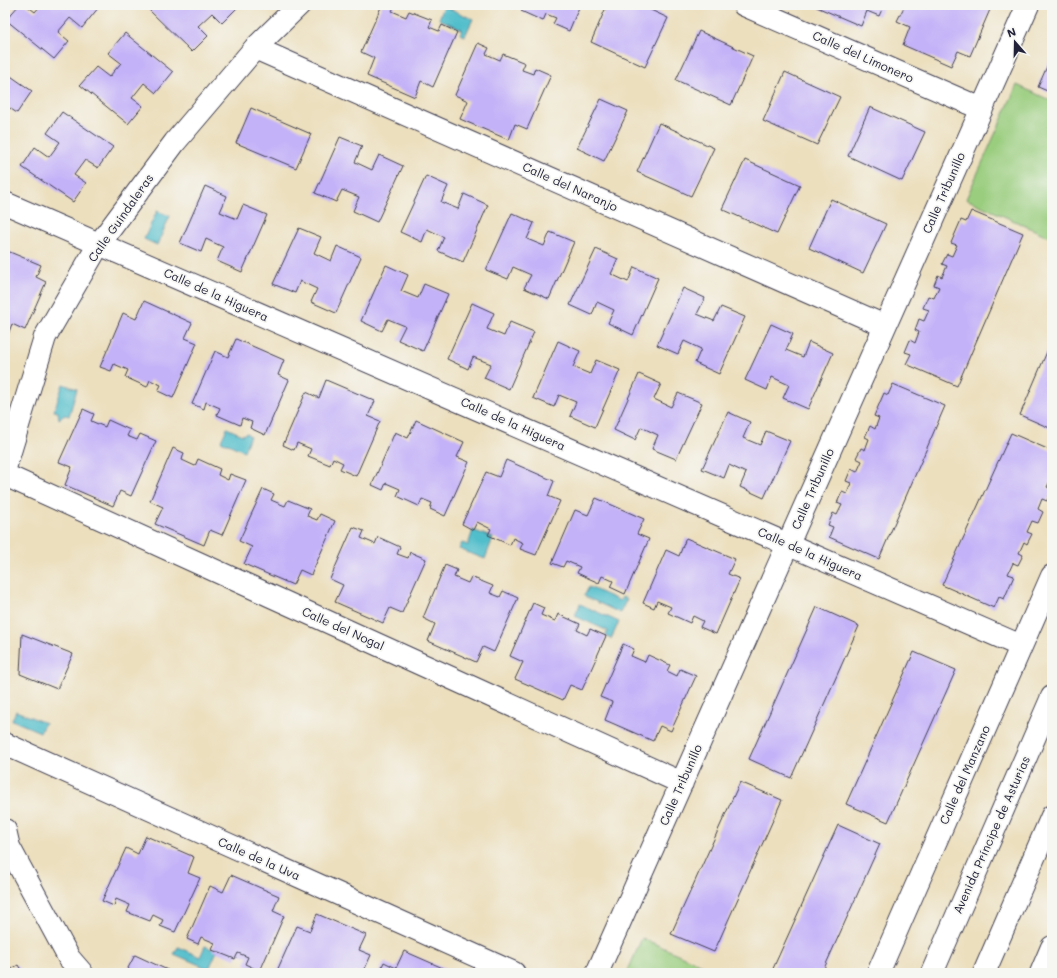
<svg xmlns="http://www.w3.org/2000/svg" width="1057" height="978" viewBox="0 0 1057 978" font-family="Mali,sans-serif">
<rect width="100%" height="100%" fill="#f6f6f2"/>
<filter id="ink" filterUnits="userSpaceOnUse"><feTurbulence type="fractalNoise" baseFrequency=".025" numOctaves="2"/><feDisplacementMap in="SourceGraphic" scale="8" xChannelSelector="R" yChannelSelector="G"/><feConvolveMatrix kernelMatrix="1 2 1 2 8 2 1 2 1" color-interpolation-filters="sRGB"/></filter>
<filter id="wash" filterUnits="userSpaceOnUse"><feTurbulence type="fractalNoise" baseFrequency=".012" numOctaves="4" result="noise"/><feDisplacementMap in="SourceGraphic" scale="16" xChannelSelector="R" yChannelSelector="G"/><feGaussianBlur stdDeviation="0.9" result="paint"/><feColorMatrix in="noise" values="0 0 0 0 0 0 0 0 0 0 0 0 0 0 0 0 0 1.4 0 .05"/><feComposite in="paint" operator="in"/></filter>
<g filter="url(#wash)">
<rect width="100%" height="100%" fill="#ecdfbe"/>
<path fill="#9acd7e" stroke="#5e785c" d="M 1017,85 L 1052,101 L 1052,238 L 966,199 Z
M 642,938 L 720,973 L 627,973 Z"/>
<path fill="#51becb" stroke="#3a7083" d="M 444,6 L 473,19 L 465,36 L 460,34 L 462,29 L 439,19 Z
M 157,211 L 170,216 L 157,245 L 144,239 Z
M 63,384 L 77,389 L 69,416 L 65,415 L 59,419 L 58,412 L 54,411 Z
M 227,428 L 242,435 L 247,433 L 250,436 L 244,451 L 221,441 Z
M 473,530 L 493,538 L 485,559 L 459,549 L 462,543 L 468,545 Z
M 589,587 L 620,601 L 622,597 L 627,599 L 620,613 L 584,596 Z
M 580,604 L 619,622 L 611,639 L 605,636 L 608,631 L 575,616 Z
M 16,711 L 45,723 L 40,732 L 12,720 Z
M 205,946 L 217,951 L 209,969 L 174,954 L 178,947 L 200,957 Z"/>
<g id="blocks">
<path fill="#c4b2f8" d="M 19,5 L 26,5 L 35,12 L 41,5 L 96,5 L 99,7 L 82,28 L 70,18 L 58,32 L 69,41 L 54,59 L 6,20 Z
M 152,5 L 240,5 L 222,23 L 212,13 L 198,26 L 208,36 L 192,52 L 148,9 Z
M 382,5 L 395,5 L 392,11 L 406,17 L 409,11 L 432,20 L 429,27 L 439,31 L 442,25 L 457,32 L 433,87 L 421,81 L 415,97 L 367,76 L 374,58 L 361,52 Z
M 523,5 L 580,5 L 569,31 L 553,24 L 556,18 L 546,14 L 543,21 L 521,11 Z
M 607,5 L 640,5 L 668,18 L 645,67 L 591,42 Z
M 812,5 L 884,5 L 879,16 L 867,11 L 861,26 Z
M 905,5 L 992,5 L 970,56 L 958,51 L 951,66 L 903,45 L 910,27 L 897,21 Z
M 699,31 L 753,56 L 731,105 L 676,80 Z
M 125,33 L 173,72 L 156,93 L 144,83 L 132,98 L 143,106 L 128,124 L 80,85 L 96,67 L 109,77 L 121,63 L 108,53 Z
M 478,43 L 489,48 L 486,54 L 500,60 L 503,54 L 525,63 L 522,70 L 533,74 L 535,68 L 551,75 L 527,129 L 515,124 L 509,140 L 460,119 L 468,101 L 455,95 Z
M 1052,55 L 1052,93 L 1038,87 Z
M 5,72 L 32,91 L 17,113 L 5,105 Z
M 785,72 L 840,97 L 817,145 L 763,121 Z
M 601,99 L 628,111 L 604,161 L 577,148 Z
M 870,107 L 925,132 L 902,181 L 848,156 Z
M 251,108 L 311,134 L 296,168 L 236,143 Z
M 62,112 L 113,147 L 98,168 L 85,160 L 74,175 L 86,183 L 73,202 L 22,167 L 35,147 L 49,157 L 60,142 L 47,133 Z
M 659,123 L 714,148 L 691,196 L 637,172 Z
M 340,137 L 362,146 L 355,162 L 372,170 L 379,155 L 403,166 L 377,222 L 353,211 L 359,197 L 342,190 L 336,202 L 315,193 Z
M 745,160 L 800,185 L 777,234 L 722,209 Z
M 426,176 L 448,186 L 441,202 L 458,209 L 464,194 L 488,205 L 463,262 L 438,251 L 444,237 L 427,229 L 422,242 L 400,232 Z
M 205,186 L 227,196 L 220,212 L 237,219 L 243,205 L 267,215 L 242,272 L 217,261 L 223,247 L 206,239 L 201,252 L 180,243 Z
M 831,199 L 886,224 L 863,273 L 809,248 Z
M 971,211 L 1023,233 L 957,386 L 906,364 L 911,354 L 905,352 L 910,340 L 915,343 L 919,332 L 915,330 L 919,319 L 924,321 L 929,310 L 923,308 L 928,296 L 934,298 L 939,287 L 934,285 L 938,275 L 942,277 L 947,266 L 942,264 L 947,254 L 952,256 L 957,245 L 951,243 L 961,220 L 966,222 Z
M 512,213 L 534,223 L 527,239 L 544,246 L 550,232 L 574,242 L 549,299 L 524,288 L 531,275 L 513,267 L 508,279 L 486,270 Z
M 299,228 L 321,237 L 314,253 L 331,261 L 337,246 L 361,257 L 336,313 L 311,302 L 317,289 L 300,281 L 295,293 L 273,284 Z
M 596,249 L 618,259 L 611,274 L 628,282 L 634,267 L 658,278 L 633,335 L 608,323 L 614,310 L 597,302 L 592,315 L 570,305 Z
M 5,250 L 41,265 L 36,277 L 46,282 L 25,330 L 12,324 L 7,337 L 5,337 Z
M 386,265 L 408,275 L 401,291 L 418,298 L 424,284 L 448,294 L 423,351 L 398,340 L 405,326 L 388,319 L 382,331 L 361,321 Z
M 683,288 L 705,298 L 697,314 L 714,321 L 721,307 L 745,317 L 719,374 L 695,363 L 701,349 L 684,341 L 678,354 L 657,345 Z
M 144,301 L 192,323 L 185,338 L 197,343 L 173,398 L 158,391 L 161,385 L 150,380 L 147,387 L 125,377 L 128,370 L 114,364 L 111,371 L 100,367 L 123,313 L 136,319 Z
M 472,303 L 494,313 L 487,329 L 504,336 L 510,322 L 534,332 L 509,389 L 484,378 L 491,364 L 473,357 L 468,369 L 447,359 Z
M 771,324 L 793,334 L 786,350 L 803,357 L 809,342 L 833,353 L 808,409 L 783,398 L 789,385 L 772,377 L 767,390 L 745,380 Z
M 236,339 L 284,360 L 278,375 L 289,380 L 265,435 L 250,428 L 252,422 L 242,418 L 240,425 L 217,415 L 220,408 L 206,402 L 204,409 L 192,404 L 215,351 L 228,357 Z
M 1052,340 L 1052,429 L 1020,415 Z
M 558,341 L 580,351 L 573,367 L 590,374 L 596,360 L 620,370 L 595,427 L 570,416 L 576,402 L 559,395 L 554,407 L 533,398 Z
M 639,374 L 661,384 L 654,399 L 671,407 L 678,393 L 702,403 L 676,459 L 652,449 L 658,435 L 641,427 L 635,440 L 614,430 Z
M 326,380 L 375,401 L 368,416 L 380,421 L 356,476 L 340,469 L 343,463 L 333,458 L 330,465 L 308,456 L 311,449 L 297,443 L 294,450 L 283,445 L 306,392 L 319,398 Z
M 893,384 L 945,406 L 879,559 L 829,537 L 833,527 L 828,525 L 833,513 L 837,515 L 842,505 L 837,503 L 842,492 L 847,494 L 851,483 L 846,481 L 851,469 L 857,472 L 862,461 L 856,458 L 861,448 L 865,450 L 869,439 L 865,437 L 870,426 L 875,429 L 879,418 L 874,416 L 884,393 L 888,395 Z
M 83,409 L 94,414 L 91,421 L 105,427 L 108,420 L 130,430 L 127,436 L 137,440 L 140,434 L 156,441 L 131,496 L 120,491 L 113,506 L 65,485 L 72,467 L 59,462 Z
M 728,412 L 750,422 L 743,438 L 760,445 L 766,431 L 790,441 L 764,498 L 740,487 L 746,473 L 729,465 L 724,478 L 702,469 Z
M 416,420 L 464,442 L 457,457 L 469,462 L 445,516 L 430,509 L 432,503 L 422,499 L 419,506 L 397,496 L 400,489 L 386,483 L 383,490 L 372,485 L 395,432 L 408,438 Z
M 1011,433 L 1052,451 L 1052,477 L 1047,487 L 1052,490 L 1047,501 L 1042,499 L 1038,509 L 1043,512 L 1038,523 L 1032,521 L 1027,532 L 1032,534 L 1027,544 L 1024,542 L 1019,553 L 1023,555 L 1018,565 L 1013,563 L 1008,574 L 1014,576 L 1004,599 L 999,597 L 994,608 L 942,585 Z
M 173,448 L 184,453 L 182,460 L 195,466 L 198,459 L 220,469 L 218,475 L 228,480 L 230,474 L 246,480 L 222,535 L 210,530 L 204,545 L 155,524 L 163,507 L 150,501 Z
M 506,460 L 554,481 L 548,496 L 560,501 L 536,555 L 520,549 L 523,543 L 513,538 L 510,545 L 488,535 L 491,529 L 477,522 L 473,530 L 462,524 L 486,472 L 499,477 Z
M 263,489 L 274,494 L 271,500 L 285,506 L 288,500 L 310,509 L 307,516 L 317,520 L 320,514 L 335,521 L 311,575 L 300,570 L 293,585 L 244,564 L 252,547 L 239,541 Z
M 596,498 L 644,519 L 637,534 L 649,539 L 625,594 L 610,587 L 613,581 L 602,576 L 599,583 L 577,573 L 580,567 L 566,561 L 563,567 L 552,563 L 575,510 L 588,515 Z
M 353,527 L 364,531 L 361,538 L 375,544 L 378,537 L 400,547 L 397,554 L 408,558 L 410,552 L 426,559 L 402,613 L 390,608 L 383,623 L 335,602 L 343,585 L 330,579 Z
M 686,538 L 735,559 L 728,574 L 740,579 L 716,634 L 700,627 L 703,621 L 693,616 L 690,623 L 668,613 L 671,607 L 657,601 L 654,608 L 643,603 L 666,550 L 679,556 Z
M 445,565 L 457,570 L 454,577 L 468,583 L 471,577 L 493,586 L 490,593 L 500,597 L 503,591 L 518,598 L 494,652 L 483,647 L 476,662 L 428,641 L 435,624 L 423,618 Z
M 533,603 L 544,608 L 541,615 L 555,621 L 558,614 L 580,624 L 577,630 L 587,635 L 590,629 L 606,636 L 582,690 L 570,685 L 563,700 L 515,679 L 523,662 L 510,656 Z
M 817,607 L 859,626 L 791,778 L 749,759 Z
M 22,634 L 73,654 L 57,689 L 20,674 Z
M 623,644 L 634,649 L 631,656 L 645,662 L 648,655 L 670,665 L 667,671 L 677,676 L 680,669 L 696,676 L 671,731 L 660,726 L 653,741 L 605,720 L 612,702 L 600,697 Z
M 914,652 L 956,670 L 888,822 L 846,804 Z
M 740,782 L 782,800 L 714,952 L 671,934 Z
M 838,825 L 880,844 L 822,973 L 771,973 Z
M 146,836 L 194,857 L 188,873 L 200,878 L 175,932 L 160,926 L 163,920 L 153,915 L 150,921 L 127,912 L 130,905 L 116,899 L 114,906 L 102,901 L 126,848 L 138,854 Z
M 231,875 L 279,896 L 273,911 L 284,916 L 260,971 L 245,964 L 248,957 L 238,953 L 235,959 L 212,950 L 215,943 L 201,937 L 198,944 L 187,939 L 210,886 L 223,892 Z
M 317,914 L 366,935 L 359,950 L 371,955 L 363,973 L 276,973 L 297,926 L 310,931 Z
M 404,951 L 452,972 L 452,973 L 379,973 L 384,962 L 396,968 Z
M 135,955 L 174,973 L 132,973 L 128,968 Z
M 18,965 L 23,973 L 5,973 Z"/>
</g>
</g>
<g filter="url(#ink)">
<use href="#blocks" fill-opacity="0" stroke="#403e4f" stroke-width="1"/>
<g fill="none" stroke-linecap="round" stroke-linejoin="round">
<g stroke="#403e4f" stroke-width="24">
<path id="minor" d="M 744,5 L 982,109
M 255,48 L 885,326
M 5,203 L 1021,646
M 5,468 L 45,337 L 99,244 L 175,142 L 255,48 L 299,5
M 5,475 L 682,783
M 5,744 L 514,973
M 5,830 L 9,847 L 69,958 L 82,973
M 597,973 L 1028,5
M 878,973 L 1052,576
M 932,973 L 1052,697
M 984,973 L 1052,816
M 1041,973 L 1052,947"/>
</g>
<use href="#minor" stroke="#fff" stroke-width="22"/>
</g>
</g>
<g text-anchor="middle" stroke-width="3.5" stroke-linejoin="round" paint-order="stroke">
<g font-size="12" fill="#22223b" stroke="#f6f6f2">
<text transform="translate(863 57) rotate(24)" y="4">Calle del Limonero</text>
<text transform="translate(570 187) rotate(24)" y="4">Calle del Naranjo</text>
<text transform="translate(944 193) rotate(-66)" y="4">Calle Tribunillo</text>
<text transform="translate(121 218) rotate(-55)" y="4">Calle Guindaleras</text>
<text transform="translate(216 295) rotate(24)" y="4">Calle de la Higuera</text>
<text transform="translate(513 424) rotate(24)" y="4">Calle de la Higuera</text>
<text transform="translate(813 489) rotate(-66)" y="4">Calle Tribunillo</text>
<text transform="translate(810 554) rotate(24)" y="4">Calle de la Higuera</text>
<text transform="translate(343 629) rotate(24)" y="4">Calle del Nogal</text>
<text transform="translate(965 775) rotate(-66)" y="4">Calle del Manzano</text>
<text transform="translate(681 785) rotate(-66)" y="4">Calle Tribunillo</text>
<text transform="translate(992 835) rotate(-66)" y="4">Avenida Príncipe de Asturias</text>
<text transform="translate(259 859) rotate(24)" y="4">Calle de la Uva</text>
</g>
</g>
<rect width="1057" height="978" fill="none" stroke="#f6f6f2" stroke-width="20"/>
<g transform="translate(1015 42) rotate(340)" stroke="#f6f6f2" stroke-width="3" paint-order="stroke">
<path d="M0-3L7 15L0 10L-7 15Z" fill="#22223b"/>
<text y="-6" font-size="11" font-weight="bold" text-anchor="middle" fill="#22223b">N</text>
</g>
</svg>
